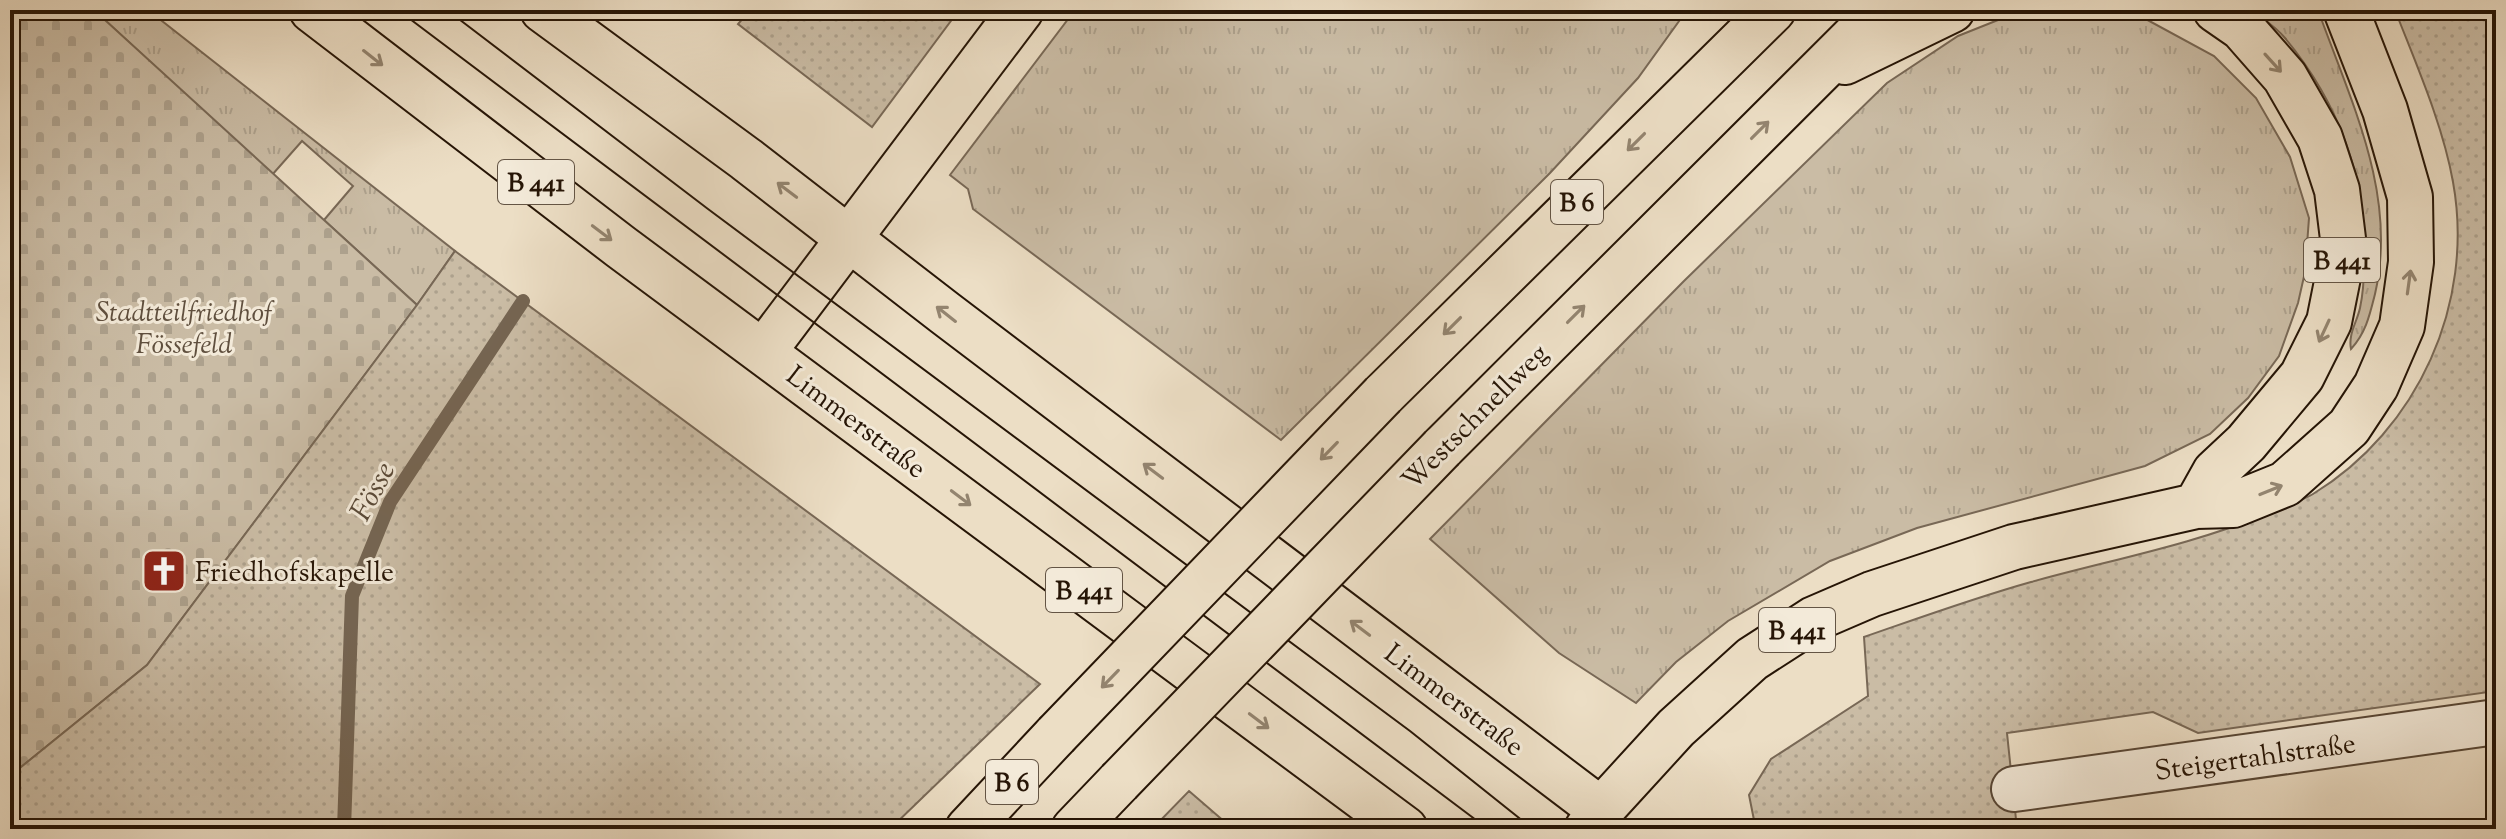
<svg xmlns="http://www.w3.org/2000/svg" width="2506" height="839" viewBox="0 0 2506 839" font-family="'Sorts Mill Goudy',serif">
<defs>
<pattern id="grass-tufts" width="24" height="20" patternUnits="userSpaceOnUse" patternTransform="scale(2)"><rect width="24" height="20" fill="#cabca5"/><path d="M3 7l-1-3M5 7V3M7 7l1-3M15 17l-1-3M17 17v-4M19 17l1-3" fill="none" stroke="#ada18d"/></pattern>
<pattern id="cemetery-stones" width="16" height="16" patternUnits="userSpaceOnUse" patternTransform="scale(2)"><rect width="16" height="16" fill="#cabca5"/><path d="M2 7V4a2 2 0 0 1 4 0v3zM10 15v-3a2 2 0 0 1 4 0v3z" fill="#ada18d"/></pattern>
<pattern id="park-dots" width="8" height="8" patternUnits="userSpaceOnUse" patternTransform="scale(2)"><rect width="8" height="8" fill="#cabca5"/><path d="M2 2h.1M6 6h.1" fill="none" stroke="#ada18d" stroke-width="1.8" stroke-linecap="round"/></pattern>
</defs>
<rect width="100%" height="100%" fill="#ecdec5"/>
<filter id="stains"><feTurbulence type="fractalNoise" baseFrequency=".0025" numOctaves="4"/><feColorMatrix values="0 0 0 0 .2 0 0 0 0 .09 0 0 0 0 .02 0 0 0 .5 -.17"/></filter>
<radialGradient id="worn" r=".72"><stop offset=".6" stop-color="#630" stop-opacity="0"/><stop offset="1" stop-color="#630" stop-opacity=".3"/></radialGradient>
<path fill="url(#grass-tufts)" stroke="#786856" stroke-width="2" d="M 94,10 L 148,10 L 455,251 L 417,305 L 324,220 L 353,186 L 302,141 L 272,175 Z
M 1075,10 L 1687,10 L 1638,78 L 1550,173 L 1281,440 L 973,209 L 968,189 L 950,175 Z
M 2023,10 L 2117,10 L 2142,17 L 2214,56 L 2256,98 L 2290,157 L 2309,218 L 2305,272 L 2298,303 L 2279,356 L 2248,398 L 2210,434 L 2145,466 L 1917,528 L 1830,561 L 1728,621 L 1676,662 L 1636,703 L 1559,653 L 1430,539 L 1684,281 L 1887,83 L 1958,36 Z
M 2252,10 L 2318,10 C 2351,102 2398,195 2375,294 C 2370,314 2366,333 2351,349 C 2348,334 2357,322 2360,308 C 2363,294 2364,279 2364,265 C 2368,180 2339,103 2285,38 C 2276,27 2263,19 2252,10 Z"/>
<path fill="url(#cemetery-stones)" stroke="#786856" stroke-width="2" d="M 10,10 L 94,10 L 417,305 L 147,665 L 10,776 Z"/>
<path fill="url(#park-dots)" stroke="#786856" stroke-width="2" d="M 750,10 L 959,10 L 872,127 L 738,24 Z
M 2395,10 L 2496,10 L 2496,691 L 2198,733 L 2153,712 L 2007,733 L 2017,829 L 1761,829 L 1754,820 L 1749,795 L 1771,759 L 1868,696 L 1864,637 C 1919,618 1974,598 2031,582 C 2110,560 2192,545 2269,513 C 2283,507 2300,502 2313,494 C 2418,430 2475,303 2453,182 C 2443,125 2416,64 2395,10 Z
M 455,251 L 1040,684 L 890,829 L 10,829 L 10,776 L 147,665 L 417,305 Z
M 1189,791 L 1233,829 L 1152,829 Z"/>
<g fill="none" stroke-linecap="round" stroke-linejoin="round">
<path stroke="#756552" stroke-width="14" d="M 725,14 L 727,10
M 344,829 L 352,596 L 390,502 L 523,301"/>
<g stroke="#584736" stroke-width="48">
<path id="minor" d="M 2014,789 L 2496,722"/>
</g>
<g stroke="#261506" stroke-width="48">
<path id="primary" d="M 312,10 L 621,247 L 1405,829
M 543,10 L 746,159 L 945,313 L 1601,810"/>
</g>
<g stroke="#261506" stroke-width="48">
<path id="trunk" d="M 1845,62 L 1952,10
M 764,351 L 1021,10
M 1383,395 L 1773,10
M 1442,448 L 1881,10
M 2196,506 L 2215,472 L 2246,443 L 2302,376 L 2329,322 L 2344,247 L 2337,190 L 2320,138 L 2285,77 L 2242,28 L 2216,10
M 968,829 L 1056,735
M 1074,829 L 1119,782
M 1587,829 L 1601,810 L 1676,728 L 1752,659 L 1814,619 L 1872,594 L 2014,547 L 2196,506 L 2233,505 L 2285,484 L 2349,427 L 2376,386 L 2402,326 L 2411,262 L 2410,197 L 2385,110 L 2346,10"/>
</g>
<use href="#minor" stroke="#f3ead9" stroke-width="44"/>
<use href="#primary" stroke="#ecdec5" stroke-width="44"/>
<use href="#trunk" stroke="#ecdec5" stroke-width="44"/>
<path stroke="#261506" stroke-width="2" d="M 398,10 L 1488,829
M 447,10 L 708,209 L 1410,731 L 1533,829"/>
<g stroke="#261506" stroke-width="48" stroke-linecap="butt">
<path id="trunk-bridge" d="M 1056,735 L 1383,395
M 1119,782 L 1442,448"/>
</g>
<use href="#trunk-bridge" stroke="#ecdec5" stroke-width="44"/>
</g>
<defs><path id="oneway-shaft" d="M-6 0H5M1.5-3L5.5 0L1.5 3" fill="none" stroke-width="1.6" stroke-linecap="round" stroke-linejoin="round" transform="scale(2)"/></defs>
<g stroke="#93846f">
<use href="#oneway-shaft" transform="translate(373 58) rotate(38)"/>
<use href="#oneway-shaft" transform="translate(2273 63) rotate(48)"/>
<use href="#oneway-shaft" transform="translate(1760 130) rotate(-45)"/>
<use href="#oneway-shaft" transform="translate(1636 142) rotate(135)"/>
<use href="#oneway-shaft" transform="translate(787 190) rotate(-143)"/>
<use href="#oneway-shaft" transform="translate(602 233) rotate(37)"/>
<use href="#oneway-shaft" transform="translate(2409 282) rotate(-82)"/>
<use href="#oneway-shaft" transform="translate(946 314) rotate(-142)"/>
<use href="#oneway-shaft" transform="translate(1576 314) rotate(-45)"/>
<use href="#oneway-shaft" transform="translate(1452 326) rotate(135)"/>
<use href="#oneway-shaft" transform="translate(2324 331) rotate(115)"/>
<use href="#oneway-shaft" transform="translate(1329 451) rotate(134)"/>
<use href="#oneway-shaft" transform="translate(1153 471) rotate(-143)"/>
<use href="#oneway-shaft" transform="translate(2271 490) rotate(-22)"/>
<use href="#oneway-shaft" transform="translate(961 498) rotate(37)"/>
<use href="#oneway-shaft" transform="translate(1360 628) rotate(-143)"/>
<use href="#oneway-shaft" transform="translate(1110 679) rotate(134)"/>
<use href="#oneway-shaft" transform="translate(1259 721) rotate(37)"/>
</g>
<defs>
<g id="church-square" transform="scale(2.3)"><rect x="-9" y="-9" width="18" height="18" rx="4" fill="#8f2418" stroke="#f3ead9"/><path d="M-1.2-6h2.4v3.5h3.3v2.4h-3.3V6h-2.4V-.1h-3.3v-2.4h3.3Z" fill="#fff"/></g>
</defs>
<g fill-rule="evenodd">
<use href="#church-square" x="164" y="571"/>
</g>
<g text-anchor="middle" stroke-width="6" stroke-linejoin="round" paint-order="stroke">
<g fill="#f3ead9" stroke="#645545" stroke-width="2">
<rect x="498" y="160" width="76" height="44" rx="6"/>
<rect x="1551" y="180" width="52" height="44" rx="6"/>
<rect x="2304" y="238" width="76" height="44" rx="6"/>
<rect x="1046" y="568" width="76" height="44" rx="6"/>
<rect x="1759" y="608" width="76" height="44" rx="6"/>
<rect x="986" y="760" width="52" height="44" rx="6"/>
</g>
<g font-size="26" font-weight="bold" fill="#261506">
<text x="536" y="191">B 441</text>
<text x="1577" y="211">B 6</text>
<text x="2342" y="269">B 441</text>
<text x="1084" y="599">B 441</text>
<text x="1797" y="639">B 441</text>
<text x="1012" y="791">B 6</text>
</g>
<g font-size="28" font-style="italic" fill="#5f4f3e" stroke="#f3ead9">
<text x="184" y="321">Stadtteilfriedhof<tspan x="184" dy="32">Fössefeld</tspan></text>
</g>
<g font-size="28" fill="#261506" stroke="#f3ead9">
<text transform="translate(1474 416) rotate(-45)" y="10">Westschnellweg</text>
<text transform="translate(857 421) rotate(37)" y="10">Limmerstraße</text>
<text transform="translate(1455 699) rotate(37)" y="10">Limmerstraße</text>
<text transform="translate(2255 756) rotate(-8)" y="10">Steigertahlstraße</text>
</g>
<g font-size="28" fill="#261506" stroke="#f3ead9" text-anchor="start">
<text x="195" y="581">Friedhofskapelle</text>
</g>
<g font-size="30" font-style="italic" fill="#5a4a38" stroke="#f3ead9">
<text transform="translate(372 491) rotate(-62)" y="10">Fösse</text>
</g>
</g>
<rect width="2506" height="839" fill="none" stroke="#ecdec5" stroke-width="40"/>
<rect x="12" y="12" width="2482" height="815" fill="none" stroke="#261506" stroke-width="4"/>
<rect x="20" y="20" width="2466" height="799" fill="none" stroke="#261506" stroke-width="2"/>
<rect width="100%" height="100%" filter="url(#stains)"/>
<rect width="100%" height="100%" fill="url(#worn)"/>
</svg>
